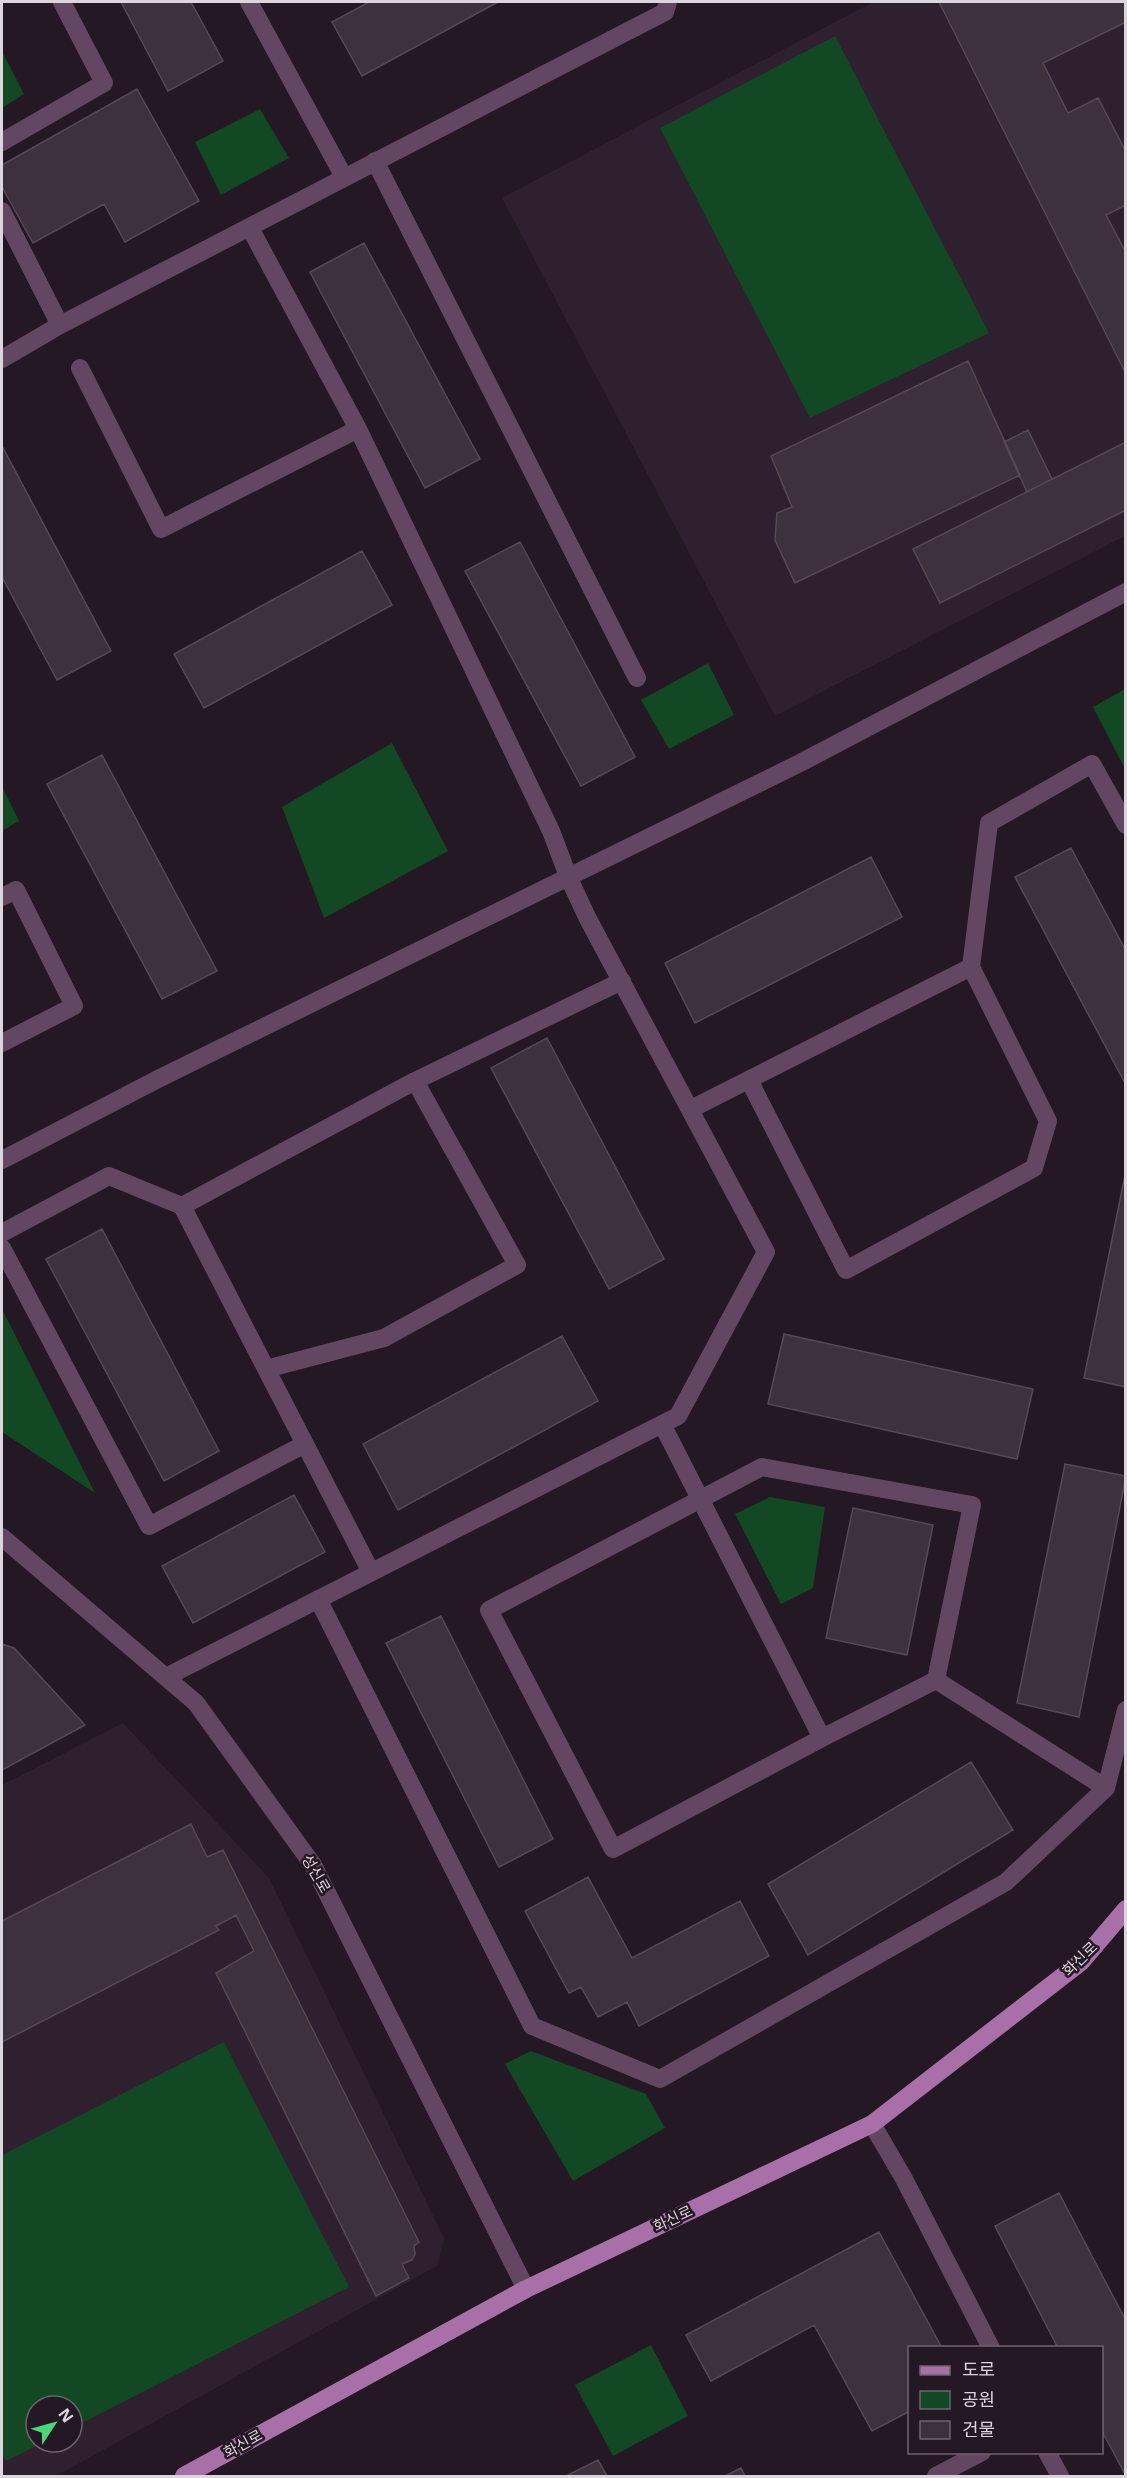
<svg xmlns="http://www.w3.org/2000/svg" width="1127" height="2478" viewBox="0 0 1127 2478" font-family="'Noto Sans','Noto Sans KR',sans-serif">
<rect width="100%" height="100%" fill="#231823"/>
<path fill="#2f202f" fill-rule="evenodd" d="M 873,2 L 1125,2 L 1125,536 L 775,716 L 502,198 Z
M 123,1723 L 269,1878 L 444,2238 L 437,2266 L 56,2476 L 2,2476 L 2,1785 ZM 36,2406 L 72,2406 L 72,2442 L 36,2442 Z"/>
<path fill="#124823" d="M 835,36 L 989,333 L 810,418 L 660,128 Z
M 2,51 L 24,94 L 2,108 Z
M 260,109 L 289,158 L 221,195 L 195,142 Z
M 708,663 L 734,715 L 669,749 L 641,700 Z
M 1125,689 L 1125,769 L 1093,707 Z
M 392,743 L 448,851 L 324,918 L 282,807 Z
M 2,786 L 19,821 L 2,831 Z
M 2,1309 L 95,1493 L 2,1432 Z
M 770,1497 L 825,1507 L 813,1588 L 781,1604 L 735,1514 Z
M 224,2042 L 349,2287 L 72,2428 L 72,2406 L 36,2406 L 36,2442 L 44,2442 L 6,2461 L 2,2453 L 2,2155 Z
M 531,2051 L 646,2094 L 665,2128 L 573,2181 L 505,2064 Z
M 651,2345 L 688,2416 L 613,2456 L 575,2385 Z"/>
<path fill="#3c313c" stroke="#564955" stroke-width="1.5" d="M 121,2 L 191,2 L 223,61 L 168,91 Z
M 369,2 L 498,2 L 362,76 L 332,22 Z
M 939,2 L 1126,2 L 1126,22 L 1043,63 L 1068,113 L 1098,98 L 1126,152 L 1126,205 L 1106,215 L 1126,253 L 1126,374 Z
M 137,89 L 199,201 L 125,242 L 104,204 L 33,243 L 2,187 L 2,165 Z
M 364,243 L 480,459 L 425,488 L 310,272 Z
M 968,361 L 1020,475 L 795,583 L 775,540 L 777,513 L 792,507 L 771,456 Z
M 1028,430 L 1052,479 L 1027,492 L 1004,442 Z
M 1126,442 L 1126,510 L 940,603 L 913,549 Z
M 2,446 L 111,651 L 57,680 L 2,577 Z
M 520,542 L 635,757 L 581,786 L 465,571 Z
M 362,551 L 392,605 L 204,708 L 174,654 Z
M 102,755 L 217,971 L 162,999 L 47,784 Z
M 1071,848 L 1126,951 L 1126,1085 L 1015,877 Z
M 871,857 L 902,917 L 695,1023 L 665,963 Z
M 547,1038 L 664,1259 L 609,1289 L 491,1068 Z
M 1126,1170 L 1126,1387 L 1084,1378 Z
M 102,1229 L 219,1451 L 164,1481 L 46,1259 Z
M 784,1334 L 1033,1389 L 1017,1459 L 768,1404 Z
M 562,1336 L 598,1401 L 398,1510 L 363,1444 Z
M 1065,1464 L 1126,1476 L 1079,1717 L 1017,1703 Z
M 294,1495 L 325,1552 L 193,1623 L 162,1566 Z
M 853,1508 L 933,1525 L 907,1655 L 826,1638 Z
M 441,1616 L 553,1839 L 499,1867 L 386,1643 Z
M 2,1644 L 14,1648 L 85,1725 L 2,1770 Z
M 971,1762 L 1013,1830 L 808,1955 L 768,1884 Z
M 191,1824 L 207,1857 L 223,1850 L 419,2242 L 414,2246 L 415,2254 L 412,2260 L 402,2264 L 409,2278 L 376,2296 L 216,1973 L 254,1951 L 236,1915 L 216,1926 L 219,1930 L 2,2042 L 2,1921 Z
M 588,1877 L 632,1958 L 740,1901 L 769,1956 L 639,2026 L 627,2002 L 598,2017 L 581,1987 L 569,1993 L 525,1911 Z
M 1059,2193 L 1126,2321 L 1126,2476 L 1102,2431 L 1102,2348 L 1058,2348 L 995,2226 Z
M 879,2232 L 942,2348 L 910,2348 L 910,2411 L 872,2431 L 814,2325 L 711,2381 L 686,2335 Z
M 598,2460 L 607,2476 L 566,2476 Z
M 741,2468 L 745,2476 L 725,2476 Z"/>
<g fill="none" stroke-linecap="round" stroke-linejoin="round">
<path stroke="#634762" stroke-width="18" d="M 249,2 L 344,177
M 2,142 L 104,83 L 62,2
M 375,161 L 637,678
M 2,211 L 60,325
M 2,359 L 60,325 L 665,12 L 668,2
M 80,368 L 161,529 L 358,429
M 2,897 L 16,890 L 74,1006 L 2,1043
M 749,1080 L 846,1270 L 1034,1168 L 1048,1121 L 971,967
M 691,1109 L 971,967 L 989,823 L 1092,764 L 1126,825
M 2,1160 L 158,1079 L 800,763 L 1126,592
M 2,1233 L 109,1176 L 182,1206
M 2,1248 L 149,1526 L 305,1444
M 266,1369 L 384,1338 L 517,1265 L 415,1081
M 662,1424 L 822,1738 L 613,1849 L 489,1610 L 762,1467 L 972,1505 L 936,1680 L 822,1738
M 2,1537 L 196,1703 L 313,1865 L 526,2289
M 371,1572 L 182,1206 L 415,1081 L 622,981
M 318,1599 L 532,2026 L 660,2079 L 1006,1882 L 1106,1788 L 1126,1710
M 166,1677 L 678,1416 L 766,1252 L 587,917 L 568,876 L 551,831 L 358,429 L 250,228
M 936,1680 L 1106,1788
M 872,2124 L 903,2177 L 991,2348
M 1047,2452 L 1060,2476
M 936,2476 L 982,2452"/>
<path stroke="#a96fa9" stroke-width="18" d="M 184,2476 L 526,2289 L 872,2124 L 1081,1962 L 1126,1909"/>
</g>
<g text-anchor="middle" stroke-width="5" stroke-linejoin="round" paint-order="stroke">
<g font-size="15" fill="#ddd5dd" stroke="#231823">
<text transform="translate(316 1874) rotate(60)" y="5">성신로</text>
<text transform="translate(1080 1959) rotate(-44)" y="5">화신로</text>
<text transform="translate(673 2219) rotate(-25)" y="5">화신로</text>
<text transform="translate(243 2444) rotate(-29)" y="5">화신로</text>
</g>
</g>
<rect width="1127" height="2478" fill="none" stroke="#ddd5dd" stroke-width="6"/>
<rect x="908" y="2346" width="195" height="108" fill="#231823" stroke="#6d646d" stroke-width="1.5"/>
<rect x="920" y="2366" width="30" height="9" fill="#a96fa9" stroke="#6d646d" stroke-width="1.5"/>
<text x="962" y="2376" font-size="18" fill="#ddd5dd">도로</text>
<rect x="920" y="2391" width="30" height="18" fill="#124823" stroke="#6d646d" stroke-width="1.5"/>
<text x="962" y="2406" font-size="18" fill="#ddd5dd">공원</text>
<rect x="920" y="2421" width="30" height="18" fill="#3c313c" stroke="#6d646d" stroke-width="1.5"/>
<text x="962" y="2436" font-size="18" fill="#ddd5dd">건물</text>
<g transform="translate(54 2424) rotate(54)"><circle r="28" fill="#231823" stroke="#6d646d" stroke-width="1.5"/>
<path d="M0-4.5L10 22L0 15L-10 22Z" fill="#4bd677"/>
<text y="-9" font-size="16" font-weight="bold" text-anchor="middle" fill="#ddd5dd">N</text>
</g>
</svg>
